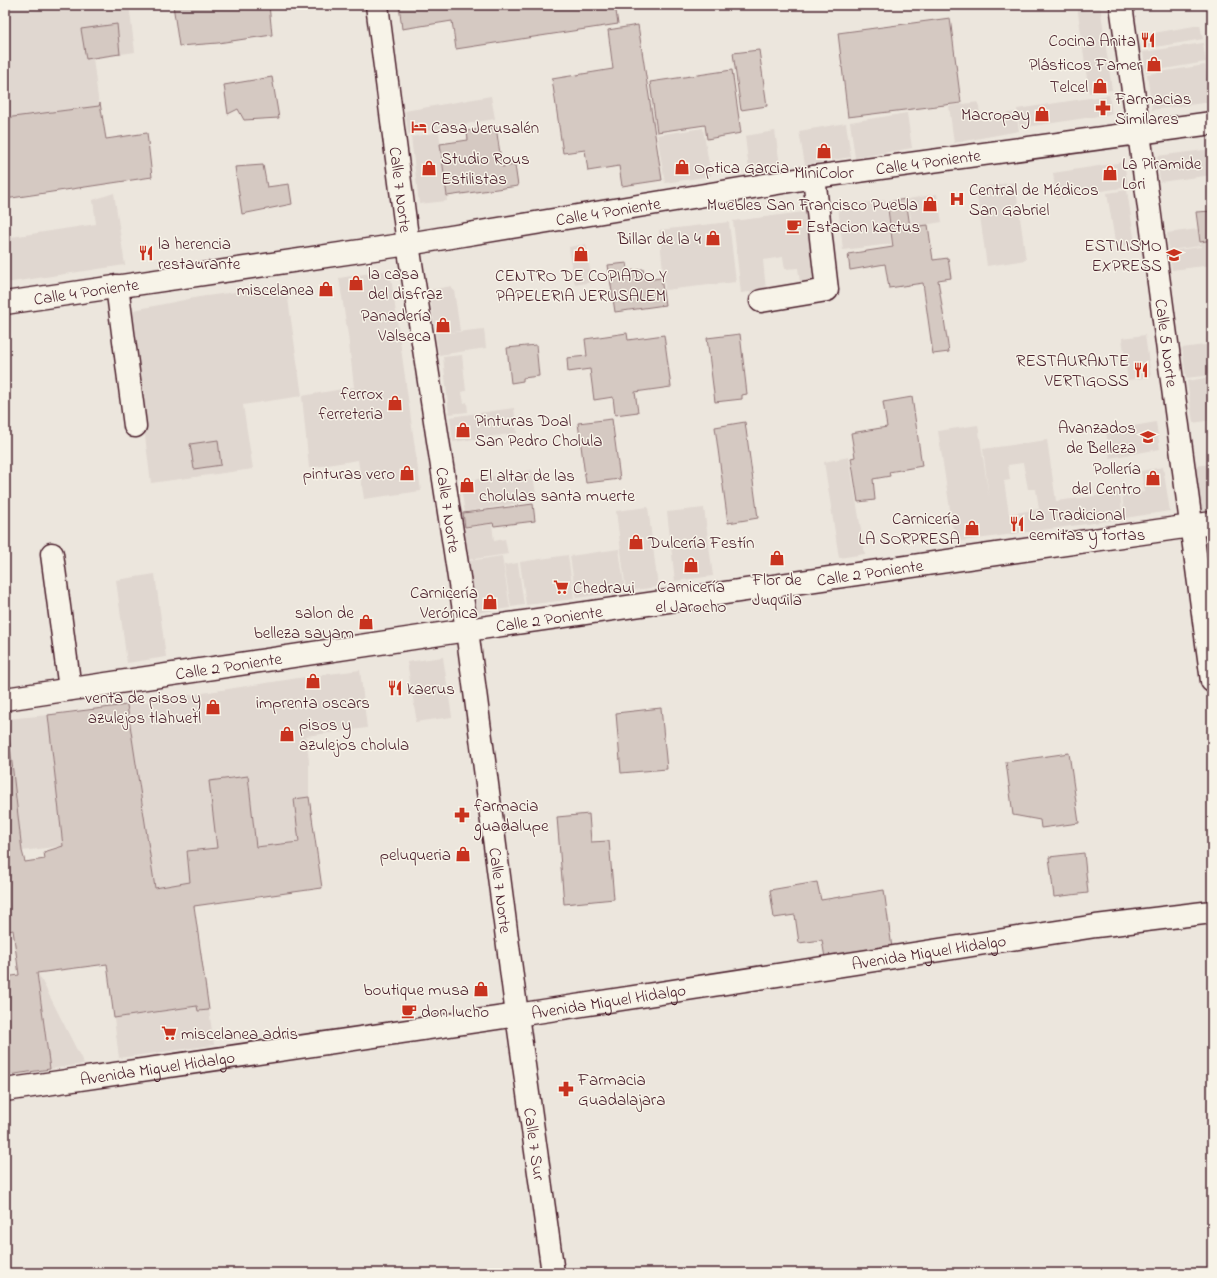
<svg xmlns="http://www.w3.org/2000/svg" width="1217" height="1278" viewBox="0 0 1217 1278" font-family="'Indie Flower',sans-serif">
<rect width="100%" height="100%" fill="#ece6dd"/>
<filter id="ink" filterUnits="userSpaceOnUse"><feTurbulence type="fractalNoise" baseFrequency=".025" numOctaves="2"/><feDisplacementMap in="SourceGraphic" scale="8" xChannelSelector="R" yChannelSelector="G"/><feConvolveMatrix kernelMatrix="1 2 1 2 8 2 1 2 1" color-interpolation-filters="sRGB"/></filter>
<g filter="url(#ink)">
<path fill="#e0d7d0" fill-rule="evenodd" d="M 5,5 L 129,5 L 135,52 L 93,58 L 99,106 L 5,119 Z
M 1077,5 L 1100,5 L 1112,90 L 1089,93 Z
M 1200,25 L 1203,39 L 1144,49 L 1142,35 Z
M 1203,43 L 1206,62 L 1146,72 L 1143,52 Z
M 1205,65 L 1211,102 L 1152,110 L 1147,74 Z
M 1109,95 L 1112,114 L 1020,128 L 1017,109 Z
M 491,96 L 495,119 L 408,134 L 405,111 Z
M 978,102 L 981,118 L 1016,112 L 1019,131 L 954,143 L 949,106 Z
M 907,113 L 912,148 L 855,158 L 850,122 Z
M 846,123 L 851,157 L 805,165 L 799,131 Z
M 703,128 L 711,176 L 665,183 L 657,135 Z
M 775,131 L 780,165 L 749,170 L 745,136 Z
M 439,132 L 447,201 L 419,204 L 411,137 Z
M 1212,149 L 1212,175 L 1160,182 L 1157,156 Z
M 1124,162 L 1128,187 L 1056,198 L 1053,173 Z
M 1015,182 L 1026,260 L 987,266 L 976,188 Z
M 1127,190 L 1135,244 L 1116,247 L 1107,193 Z
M 114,193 L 125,265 L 5,283 L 5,238 L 96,224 L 93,200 Z
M 937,194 L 942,222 L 912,227 L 908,199 Z
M 886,200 L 891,244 L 843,250 L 838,206 Z
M 811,211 L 819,280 L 800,282 L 798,268 L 785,269 L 783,257 L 763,260 L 766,290 L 741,293 L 733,221 Z
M 729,222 L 736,282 L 665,290 L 659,230 Z
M 1198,229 L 1200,246 L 1169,250 L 1167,233 Z
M 1212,240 L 1212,265 L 1172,270 L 1169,251 L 1201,247 L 1201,241 Z
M 586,244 L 592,282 L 575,285 L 569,247 Z
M 390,270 L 421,491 L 364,499 L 358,460 L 309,468 L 302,396 L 243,405 L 253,469 L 151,483 L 129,311 L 199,297 L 286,285 L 302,396 L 354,387 L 348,335 L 339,278 Z
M 452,286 L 452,290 L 454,290 L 460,331 L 447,333 L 484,329 L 486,348 L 439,355 L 429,290 Z
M 1145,335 L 1151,377 L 1128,380 L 1122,338 Z
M 1212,344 L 1212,375 L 1186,378 L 1182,348 Z
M 462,355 L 466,391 L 462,392 L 464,403 L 467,402 L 468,412 L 449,414 L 443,357 Z
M 1212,377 L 1212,420 L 1193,423 L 1187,381 Z
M 514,408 L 517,433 L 453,442 L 450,417 Z
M 1156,422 L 1160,449 L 1110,458 L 1106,431 Z
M 978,425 L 989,497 L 983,449 L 1047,440 L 1056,501 L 1120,493 L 1123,519 L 955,542 L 938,431 ZM 1023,463 L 1028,489 L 1036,489 L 1039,509 L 1009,514 L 1004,481 L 1010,480 L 1008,465 Z
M 849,457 L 865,554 L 839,558 L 824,462 Z
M 1212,464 L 1212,512 L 1202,514 L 1195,466 Z
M 1163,467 L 1170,511 L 1125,518 L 1122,496 L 1144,492 L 1141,471 Z
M 532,470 L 537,500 L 465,512 L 460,482 Z
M 648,507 L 658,587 L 626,591 L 616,511 Z
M 704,508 L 713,576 L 675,581 L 667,512 Z
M 492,524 L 494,541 L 505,539 L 508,554 L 467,560 L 462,529 Z
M 619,549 L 625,591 L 576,598 L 570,556 Z
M 568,555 L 574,599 L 526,605 L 520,562 Z
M 502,556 L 510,608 L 476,613 L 469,561 Z
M 518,563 L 524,605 L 511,607 L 504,565 Z
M 155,574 L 166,657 L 127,663 L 116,580 Z
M 443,657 L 452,717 L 415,722 L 416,717 L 407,662 Z
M 360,670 L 367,728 L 306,736 L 309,761 L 309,797 L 294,799 L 299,842 L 256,847 L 248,776 L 217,848 L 186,850 L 191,882 L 155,888 L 127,705 L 298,678 Z
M 48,715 L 63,846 L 22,851 L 7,719 Z
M 38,973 L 84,1064 L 50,1069 Z
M 197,1006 L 198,1011 L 209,1010 L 214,1045 L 119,1058 L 114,1018 Z"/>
<path fill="#d5c9c2" stroke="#907476" d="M 173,5 L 269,5 L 272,35 L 218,43 L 179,46 Z
M 399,5 L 615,5 L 618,24 L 456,49 L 452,21 L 402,29 Z
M 950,18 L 961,103 L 848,117 L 838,33 Z
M 117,24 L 120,54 L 86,59 L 81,29 Z
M 638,25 L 662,180 L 622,186 L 619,166 L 588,171 L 585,150 L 563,153 L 552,79 L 613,69 L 608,30 Z
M 759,50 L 767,106 L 741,110 L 733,53 Z
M 732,70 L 741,133 L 707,139 L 705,125 L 657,132 L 650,82 Z
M 272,77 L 279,118 L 244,120 L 238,109 L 228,114 L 224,85 Z
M 100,103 L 106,139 L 147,133 L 152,177 L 5,199 L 5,118 L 99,106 Z
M 496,127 L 502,167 L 515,165 L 518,186 L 447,196 L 440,144 L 468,140 L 467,131 Z
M 263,165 L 267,187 L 289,184 L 292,204 L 242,214 L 235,167 Z
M 906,199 L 910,227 L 928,225 L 933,260 L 948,258 L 951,278 L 938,280 L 949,352 L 933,354 L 923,283 L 889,288 L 885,264 L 850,270 L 848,254 L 893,247 L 887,202 Z
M 1212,211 L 1212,240 L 1200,242 L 1196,212 Z
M 627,263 L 628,271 L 643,269 L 645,280 L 661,278 L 665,305 L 615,312 L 608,265 Z
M 627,333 L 628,340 L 664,335 L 671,387 L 635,392 L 638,412 L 615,415 L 613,397 L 594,400 L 590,369 L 568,372 L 567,358 L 587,356 L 585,339 Z
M 740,334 L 747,394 L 742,395 L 742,399 L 715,402 L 707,338 Z
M 536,345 L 539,376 L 523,378 L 523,381 L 511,383 L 507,348 Z
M 912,397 L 922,466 L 889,472 L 890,476 L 873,479 L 875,500 L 858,502 L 851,458 L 855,457 L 851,433 L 887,427 L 883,402 Z
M 612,419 L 620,479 L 586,483 L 578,423 Z
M 745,422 L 758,518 L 728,523 L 715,427 Z
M 218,440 L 221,465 L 194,469 L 190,444 Z
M 533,504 L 535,521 L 494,526 L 493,523 L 465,527 L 463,513 Z
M 127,705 L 155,888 L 190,882 L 187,851 L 217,848 L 209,781 L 248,776 L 256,847 L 299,842 L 294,799 L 309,797 L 322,888 L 194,906 L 209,1010 L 198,1011 L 197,1006 L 114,1018 L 107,964 L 37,973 L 50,1069 L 8,1075 L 5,1050 L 5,977 L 19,975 L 13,930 L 5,932 L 5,719 L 7,719 L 22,851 L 25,862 L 45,859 L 44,852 L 63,846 L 48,715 Z
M 661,708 L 667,769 L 621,773 L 616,713 Z
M 1069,753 L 1079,823 L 1041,828 L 1040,820 L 1013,815 L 1006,762 Z
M 589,814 L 591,842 L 609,841 L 614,899 L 564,904 L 557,817 Z
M 1084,853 L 1088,893 L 1054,897 L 1049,857 Z
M 817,882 L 821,900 L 884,890 L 892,948 L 825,958 L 822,940 L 799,943 L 795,915 L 774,918 L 770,890 Z"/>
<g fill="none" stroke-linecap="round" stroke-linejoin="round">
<g stroke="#4a1f2b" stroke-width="25">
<g id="minor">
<path id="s1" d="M 377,5 L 408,244 L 467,630 L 517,1015 L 553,1273"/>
<path id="s2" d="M 1121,5 L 1139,133 L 1212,681"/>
<path d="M 117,286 L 135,426"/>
<path d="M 761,301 L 827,290 L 814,177"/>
<path id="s3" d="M 5,303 L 408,244 L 814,177 L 1212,123"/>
<path d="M 52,554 L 70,689"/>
<path id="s4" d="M 5,699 L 467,630 L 1212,523"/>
<path id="s5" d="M 5,1090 L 517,1015 L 1096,926 L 1212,912"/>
</g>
</g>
<use href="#minor" stroke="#f7f3e8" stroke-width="22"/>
</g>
</g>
<defs>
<g id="restaurant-bare" transform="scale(1.2)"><path d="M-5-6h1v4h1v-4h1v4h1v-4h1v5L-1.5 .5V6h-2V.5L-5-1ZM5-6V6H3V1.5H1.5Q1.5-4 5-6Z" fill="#c8321e" stroke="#f7f3e8" stroke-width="2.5" paint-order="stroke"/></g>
<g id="shop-bare" transform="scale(1.2)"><path d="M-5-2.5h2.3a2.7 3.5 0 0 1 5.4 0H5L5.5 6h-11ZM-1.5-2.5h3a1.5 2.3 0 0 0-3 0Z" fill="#c8321e" stroke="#f7f3e8" stroke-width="2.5" paint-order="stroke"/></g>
<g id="pharmacy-bare" transform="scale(1.2)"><path d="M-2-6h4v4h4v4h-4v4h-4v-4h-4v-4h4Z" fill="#c8321e" stroke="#f7f3e8" stroke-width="2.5" paint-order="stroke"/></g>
<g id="hotel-bare" transform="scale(1.2)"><path d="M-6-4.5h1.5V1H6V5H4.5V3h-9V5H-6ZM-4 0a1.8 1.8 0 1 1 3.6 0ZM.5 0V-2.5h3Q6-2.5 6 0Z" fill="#c8321e" stroke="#f7f3e8" stroke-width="2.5" paint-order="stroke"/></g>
<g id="hospital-bare" transform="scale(1.2)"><path d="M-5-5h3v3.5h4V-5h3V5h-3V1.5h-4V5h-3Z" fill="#c8321e" stroke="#f7f3e8" stroke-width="2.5" paint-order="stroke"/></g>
<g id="cafe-bare" transform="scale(1.2)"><path d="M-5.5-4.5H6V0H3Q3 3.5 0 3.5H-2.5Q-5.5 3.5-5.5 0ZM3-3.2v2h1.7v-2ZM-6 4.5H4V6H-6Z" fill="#c8321e" stroke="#f7f3e8" stroke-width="2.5" paint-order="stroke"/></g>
<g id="university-bare" transform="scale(1.2)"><path d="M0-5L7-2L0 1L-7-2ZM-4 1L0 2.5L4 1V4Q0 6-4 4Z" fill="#c8321e" stroke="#f7f3e8" stroke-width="2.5" paint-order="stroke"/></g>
<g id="school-bare" transform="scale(1.2)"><path d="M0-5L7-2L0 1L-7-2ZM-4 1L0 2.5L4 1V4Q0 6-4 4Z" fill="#c8321e" stroke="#f7f3e8" stroke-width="2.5" paint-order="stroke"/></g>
<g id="supermarket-bare" transform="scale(1.2)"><path d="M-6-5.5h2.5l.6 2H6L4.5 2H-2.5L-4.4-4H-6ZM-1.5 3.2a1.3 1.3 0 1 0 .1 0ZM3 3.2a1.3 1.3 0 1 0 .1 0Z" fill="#c8321e" stroke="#f7f3e8" stroke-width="2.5" paint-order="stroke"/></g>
</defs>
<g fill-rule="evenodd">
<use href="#restaurant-bare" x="1148" y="40"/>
<use href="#shop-bare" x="1154" y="64"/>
<use href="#shop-bare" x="1100" y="86"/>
<use href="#pharmacy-bare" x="1103" y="108"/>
<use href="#shop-bare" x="1042" y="114"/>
<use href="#hotel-bare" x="419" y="127"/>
<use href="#shop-bare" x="824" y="151"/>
<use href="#shop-bare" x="682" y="167"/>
<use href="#shop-bare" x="429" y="168"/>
<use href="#shop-bare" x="1110" y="173"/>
<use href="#hospital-bare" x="957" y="199"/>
<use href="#shop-bare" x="930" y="204"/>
<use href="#cafe-bare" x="794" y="226"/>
<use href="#shop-bare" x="713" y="238"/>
<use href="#restaurant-bare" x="146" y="253"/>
<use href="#shop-bare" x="581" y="254"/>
<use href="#university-bare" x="1174" y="255"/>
<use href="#shop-bare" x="356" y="283"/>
<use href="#shop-bare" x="326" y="289"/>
<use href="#shop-bare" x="443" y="325"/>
<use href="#restaurant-bare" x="1141" y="370"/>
<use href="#shop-bare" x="395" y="403"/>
<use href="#shop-bare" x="463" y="430"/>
<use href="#school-bare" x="1148" y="437"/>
<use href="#shop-bare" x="407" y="473"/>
<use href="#shop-bare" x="1153" y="478"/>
<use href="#shop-bare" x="467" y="485"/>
<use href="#restaurant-bare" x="1017" y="524"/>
<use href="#shop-bare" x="972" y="528"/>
<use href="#shop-bare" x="636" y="542"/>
<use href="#shop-bare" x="777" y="558"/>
<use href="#shop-bare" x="691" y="565"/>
<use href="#supermarket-bare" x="561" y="587"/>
<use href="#shop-bare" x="490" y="602"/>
<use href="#shop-bare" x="366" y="622"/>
<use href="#shop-bare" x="313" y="681"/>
<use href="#restaurant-bare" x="395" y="688"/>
<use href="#shop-bare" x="213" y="707"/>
<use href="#shop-bare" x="287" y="734"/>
<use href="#pharmacy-bare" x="462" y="815"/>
<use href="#shop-bare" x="463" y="854"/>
<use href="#shop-bare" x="481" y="989"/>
<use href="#cafe-bare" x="409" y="1011"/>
<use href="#supermarket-bare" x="169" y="1033"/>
<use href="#pharmacy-bare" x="566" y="1089"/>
</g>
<g text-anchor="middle" stroke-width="3" stroke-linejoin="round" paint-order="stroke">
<g font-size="17" fill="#4a1f2b" stroke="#f7f3e8" text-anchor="end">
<text x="1136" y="46">Cocina Anita</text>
<text x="1142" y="70">Plásticos Famer</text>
<text x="1088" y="92">Telcel</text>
<text x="1115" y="104" text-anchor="start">Farmacias<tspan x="1115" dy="20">Similares</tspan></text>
<text x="1030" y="120">Macropay</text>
<text x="431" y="133" text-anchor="start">Casa Jerusalén</text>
<text x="441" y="164" text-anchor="start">Studio Rous<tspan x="441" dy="20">Estilistas</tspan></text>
<text x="1122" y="169" text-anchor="start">La Piramide<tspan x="1122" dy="20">Lori</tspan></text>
<text x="694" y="173" text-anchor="start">Optica Garcia</text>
<text x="824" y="178" text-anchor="middle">MiniColor</text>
<text x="969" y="195" text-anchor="start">Central de Médicos<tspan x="969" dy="20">San Gabriel</tspan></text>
<text x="918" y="210">Muebles San Francisco Puebla</text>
<text x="806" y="232" text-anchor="start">Estacion kactus</text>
<text x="701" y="244">Billar de la 4</text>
<text x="158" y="249" text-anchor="start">la herencia<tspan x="158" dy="20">restaurante</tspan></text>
<text x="1162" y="251">ESTILISMO<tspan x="1162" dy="20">EXPRESS</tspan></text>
<text x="368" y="279" text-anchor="start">la casa<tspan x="368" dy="20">del disfraz</tspan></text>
<text x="581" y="281" text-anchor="middle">CENTRO DE COPIADO Y<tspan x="581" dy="20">PAPELERIA JERUSALEM</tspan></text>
<text x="314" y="295">miscelanea</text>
<text x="431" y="321">Panadería<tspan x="431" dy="20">Valseca</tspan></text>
<text x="1129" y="366">RESTAURANTE<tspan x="1129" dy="20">VERTIGOSS</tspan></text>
<text x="383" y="399">ferrox<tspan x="383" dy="20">ferreteria</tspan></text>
<text x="475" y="426" text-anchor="start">Pinturas Doal<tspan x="475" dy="20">San Pedro Cholula</tspan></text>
<text x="1136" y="433">Avanzados<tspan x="1136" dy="20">de Belleza</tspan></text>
<text x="1141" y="474">Pollería<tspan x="1141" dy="20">del Centro</tspan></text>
<text x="395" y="479">pinturas vero</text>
<text x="479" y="481" text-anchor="start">El altar de las<tspan x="479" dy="20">cholulas santa muerte</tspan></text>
<text x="1029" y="520" text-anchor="start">La Tradicional<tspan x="1029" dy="20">cemitas y tortas</tspan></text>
<text x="960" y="524">Carnicería<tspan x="960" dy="20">LA SORPRESA</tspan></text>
<text x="648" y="548" text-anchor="start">Dulcería Festín</text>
<text x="777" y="585" text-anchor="middle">Flor de<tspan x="777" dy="20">Juquila</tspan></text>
<text x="691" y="592" text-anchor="middle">Carnicería<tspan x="691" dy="20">el Jarocho</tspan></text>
<text x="573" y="593" text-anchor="start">Chedraui</text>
<text x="478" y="598">Carnicería<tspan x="478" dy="20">Verónica</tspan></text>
<text x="354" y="618">salon de<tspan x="354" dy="20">belleza sayam</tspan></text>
<text x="407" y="694" text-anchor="start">kaerus</text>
<text x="201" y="703">venta de pisos y<tspan x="201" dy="20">azulejos tlahuetl</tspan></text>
<text x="313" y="708" text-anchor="middle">imprenta oscars</text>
<text x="299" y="730" text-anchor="start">pisos y<tspan x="299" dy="20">azulejos cholula</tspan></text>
<text x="474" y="811" text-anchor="start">farmacia<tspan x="474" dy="20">guadalupe</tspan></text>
<text x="451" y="860">peluqueria</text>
<text x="469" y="995">boutique musa</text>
<text x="421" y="1017" text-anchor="start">don lucho</text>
<text x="181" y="1039" text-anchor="start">miscelanea adris</text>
<text x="578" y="1085" text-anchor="start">Farmacia<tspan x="578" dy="20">Guadalajara</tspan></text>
</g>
<g font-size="17" fill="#4a1f2b" stroke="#f7f3e8">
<text dy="6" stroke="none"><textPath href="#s3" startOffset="934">Calle 4 Poniente</textPath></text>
<text dy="6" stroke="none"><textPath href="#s1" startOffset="186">Calle 7 Norte</textPath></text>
<text dy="6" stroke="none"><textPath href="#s3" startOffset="610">Calle 4 Poniente</textPath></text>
<text dy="6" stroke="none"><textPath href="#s3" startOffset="82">Calle 4 Poniente</textPath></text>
<text dy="6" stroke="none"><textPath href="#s2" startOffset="341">Calle 5 Norte</textPath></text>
<text dy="6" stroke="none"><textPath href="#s1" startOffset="510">Calle 7 Norte</textPath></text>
<text dy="6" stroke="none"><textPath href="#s4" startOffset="874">Calle 2 Poniente</textPath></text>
<text dy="6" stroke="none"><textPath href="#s4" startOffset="550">Calle 2 Poniente</textPath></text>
<text dy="6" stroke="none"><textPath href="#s4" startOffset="226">Calle 2 Poniente</textPath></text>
<text dy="6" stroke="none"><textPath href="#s1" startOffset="894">Calle 7 Norte</textPath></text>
<text dy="6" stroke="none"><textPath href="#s5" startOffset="934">Avenida Miguel Hidalgo</textPath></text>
<text dy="6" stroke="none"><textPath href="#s5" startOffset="610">Avenida Miguel Hidalgo</textPath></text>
<text dy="6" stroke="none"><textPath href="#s5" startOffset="154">Avenida Miguel Hidalgo</textPath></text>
<text dy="6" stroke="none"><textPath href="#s1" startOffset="1150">Calle 7 Sur</textPath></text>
</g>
</g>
<rect width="1217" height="1278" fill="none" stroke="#f7f3e8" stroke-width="20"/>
<rect x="10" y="10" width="1197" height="1258" fill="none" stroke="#4a1f2b" stroke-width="1.5" filter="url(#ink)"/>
</svg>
